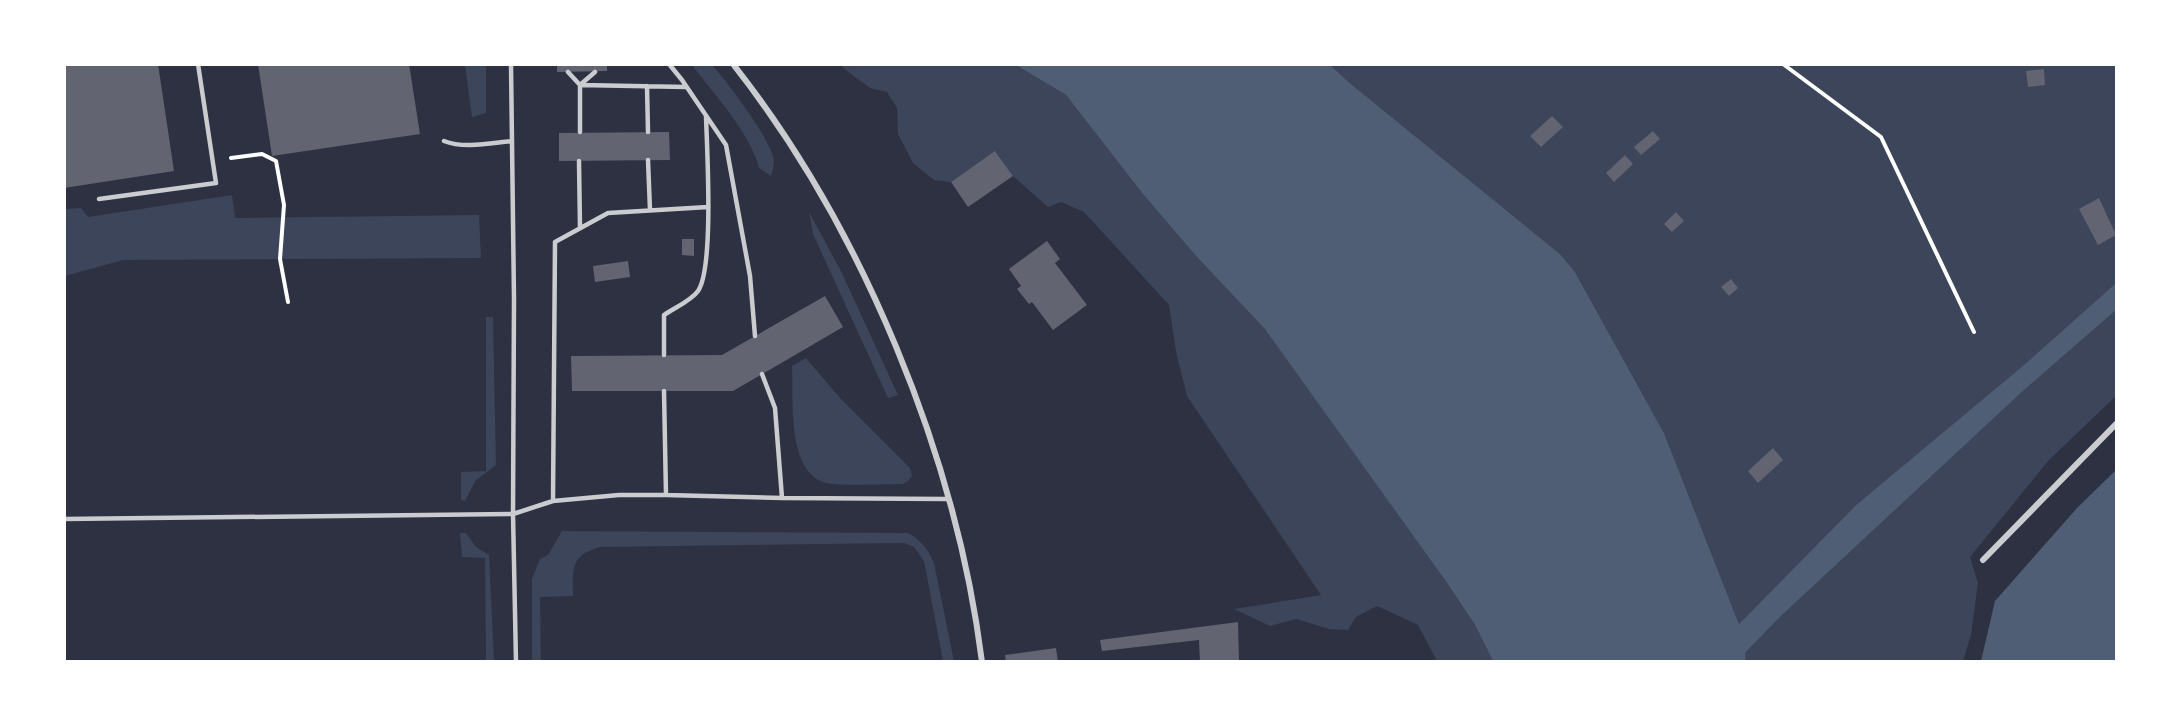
<svg xmlns="http://www.w3.org/2000/svg" width="2181" height="726" viewBox="0 0 2181 726" font-family="Cabin,sans-serif">
<rect width="100%" height="100%" fill="#2d3142"/>
<path fill="#3c4559" d="M 465,65 L 486,65 L 486,113 L 472,117 Z
M 692,65 L 712,65 C 726,80 774,143 774,162 C 774,167 772,172 771,176 L 759,168 C 751,134 713,93 692,65 Z
M 841,65 L 1016,65 L 1066,95 L 1142,193 L 1196,256 L 1266,329 L 1447,583 L 1475,625 L 1493,661 L 1437,661 L 1418,625 L 1377,606 L 1356,617 L 1348,630 L 1329,629 L 1296,619 L 1270,626 L 1234,609 L 1321,595 L 1187,396 L 1176,352 L 1169,305 L 1084,212 L 1061,202 L 1048,207 L 1013,176 L 996,152 L 951,182 L 934,180 L 913,163 L 898,134 L 897,108 L 887,92 L 870,88 L 843,68 Z
M 1330,65 L 2116,65 L 2116,283 L 2025,364 L 1856,505 L 1739,624 L 1664,433 L 1575,272 L 1560,254 L 1351,84 Z
M 232,195 L 235,218 L 479,215 L 481,258 L 123,260 L 65,276 L 65,209 L 81,208 L 88,217 Z
M 809,212 L 841,271 L 898,395 L 888,398 L 813,234 Z
M 2116,310 L 2116,396 L 2049,460 L 1970,557 L 1978,583 L 1971,635 L 1963,661 L 1746,662 L 1745,653 L 1780,617 L 2023,391 Z
M 486,317 L 493,317 L 496,465 L 476,480 L 465,501 L 461,500 L 461,472 L 486,471 Z
M 806,358 L 841,399 L 910,468 L 912,476 L 908,481 L 903,484 C 879,484 855,486 832,484 C 785,479 794,400 792,366 Z
M 562,531 L 908,533 C 921,540 928,549 934,563 L 954,661 L 943,661 L 924,561 L 914,547 L 904,543 L 601,547 C 570,555 573,568 573,596 L 540,597 L 541,661 L 532,661 L 532,579 L 540,559 L 548,555 Z
M 460,533 L 466,533 L 476,547 L 489,555 L 494,661 L 486,661 L 485,558 L 462,557 Z"/>
<path fill="#4f5d75" d="M 1016,65 L 1330,65 L 1351,84 L 1560,254 L 1575,272 L 1664,433 L 1739,624 L 1856,505 L 2025,364 L 2116,283 L 2116,310 L 2023,391 L 1780,617 L 1745,653 L 1746,661 L 1493,661 L 1475,625 L 1447,583 L 1265,329 L 1196,256 L 1142,193 L 1066,95 Z
M 2116,470 L 2116,661 L 1981,661 L 1995,601 L 2077,508 Z"/>
<path fill="#626471" d="M 64,64 L 158,64 L 174,171 L 64,188 Z
M 258,64 L 409,64 L 420,134 L 272,156 Z
M 557,64 L 607,64 L 607,71 L 557,72 Z
M 2044,69 L 2045,85 L 2028,87 L 2026,71 Z
M 1552,116 L 1563,127 L 1541,147 L 1530,136 Z
M 1653,131 L 1660,139 L 1641,155 L 1634,147 Z
M 669,132 L 670,160 L 559,161 L 559,133 Z
M 995,151 L 1013,176 L 968,207 L 951,182 Z
M 1625,155 L 1633,164 L 1614,182 L 1606,173 Z
M 2099,198 L 2116,235 L 2098,245 L 2079,209 Z
M 1676,212 L 1684,221 L 1672,232 L 1664,224 Z
M 682,239 L 694,239 L 694,256 L 682,255 Z
M 1047,241 L 1060,259 L 1055,263 L 1087,305 L 1053,330 L 1032,302 L 1029,304 L 1017,289 L 1021,286 L 1009,269 Z
M 628,261 L 630,277 L 595,282 L 593,266 Z
M 1731,279 L 1738,288 L 1729,296 L 1721,287 Z
M 825,296 L 843,327 L 733,391 L 572,391 L 571,356 L 722,355 Z
M 1773,448 L 1783,460 L 1758,483 L 1748,471 Z
M 1238,622 L 1239,662 L 1200,662 L 1199,640 L 1102,651 L 1100,640 Z
M 1056,648 L 1058,662 L 1006,662 L 1005,655 Z"/>
<g fill="none" stroke-linecap="round" stroke-linejoin="round">
<path stroke="#fff" stroke-width="4" d="M 1783,64 L 1881,137 L 1974,332
M 231,158 L 262,154 L 276,161 L 284,205 L 280,259 L 288,302"/>
<path stroke="#caccd0" stroke-width="4.5" d="M 511,64 L 514,299 L 513,514 L 516,662
M 669,64 L 682,80 L 726,145 L 750,276 L 755,336
M 568,72 L 580,85 L 580,132
M 580,85 L 686,87
M 580,85 L 595,72
M 647,86 L 648,132
M 444,141 C 464,149 491,143 512,141
M 648,160 L 650,210
M 579,161 L 580,228
M 99,199 L 216,183 L 198,64
M 664,355 L 664,315 C 674,308 691,301 698,291 C 714,268 707,150 706,116
M 762,374 L 775,408 L 782,498 L 947,499
M 666,495 L 782,498
M 553,501 L 555,242 L 608,213 L 708,207
M 64,519 L 513,514 L 553,501 L 619,495 L 666,495 L 664,391"/>
<path stroke="#caccd0" stroke-width="6" d="M 733,64 C 862,228 956,455 982,662
M 1983,560 L 2116,424"/>
</g>
<rect width="2181" height="726" fill="none" stroke="#ffffff" stroke-width="132"/>
</svg>
